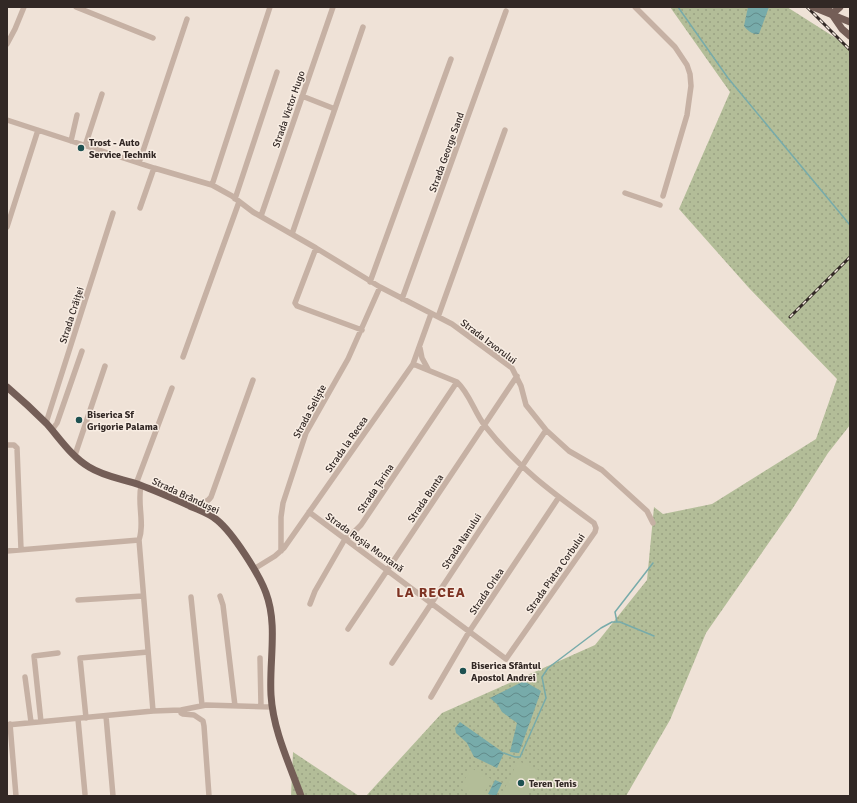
<svg xmlns="http://www.w3.org/2000/svg" width="857" height="803" viewBox="0 0 857 803" font-family="Signika,sans-serif">
<defs>
<pattern id="grass-dots" width="8" height="8" patternUnits="userSpaceOnUse"><rect width="8" height="8" fill="#b3bd98"/><path d="M2 2h.1M6 6h.1" fill="none" stroke="#9aa283" stroke-width="1.8" stroke-linecap="round"/></pattern>
<pattern id="water-waves" width="16" height="10" patternUnits="userSpaceOnUse"><rect width="16" height="10" fill="#77abaa"/><path d="M0 5q4-4 8 0t8 0" fill="none" stroke="#628b8a"/></pattern>
</defs>
<rect width="100%" height="100%" fill="#efe2d7"/>
<path fill="url(#grass-dots)" d="M 670,7 L 787,7 L 850,47 L 850,425 L 828,453 L 791,511 L 706,633 L 670,720 L 626,796 L 366,796 L 442,713 L 595,645 L 647,580 L 654,507 L 663,514 L 712,504 L 816,439 L 837,379 L 749,288 L 679,209 L 730,92 Z
M 293,752 L 359,796 L 291,796 Z"/>
<path fill="#b3bd98" d="M 518,761 L 539,770 L 528,796 L 501,796 Z
M 471,768 L 491,779 L 483,796 L 474,796 L 460,788 Z"/>
<path fill="url(#water-waves)" d="M 748,7 L 769,7 L 759,34 C 753,35 748,31 744,26 Z
M 524,681 L 541,691 L 519,753 L 510,752 L 517,723 L 502,712 L 498,705 L 490,698 Z
M 460,722 L 504,753 L 497,768 L 474,757 L 467,743 L 456,733 L 455,728 Z
M 495,780 L 502,783 L 496,796 L 488,794 Z"/>
<g fill="none" stroke-linecap="round" stroke-linejoin="round">
<path stroke="#77abaa" stroke-width="1.5" d="M 678,7 L 728,78 L 850,225
M 617,622 L 615,612 L 653,563
M 504,753 L 515,757 L 520,757 L 546,698 L 542,677 L 548,668 L 601,628 L 612,622 L 620,622 L 654,636"/>
<path stroke="#c6b1a4" stroke-width="5.5" d="M 76,7 L 153,38
M 635,7 L 675,47 L 687,65 L 690,74 L 691,86 L 687,115 L 663,196
M 7,44 L 15,29 L 24,7
M 302,96 L 335,109
M 7,120 L 154,168 L 212,185 L 232,196 L 253,212 L 316,248 L 380,287 L 452,324 L 512,368 L 521,386 L 526,405 L 546,430 L 569,451 L 602,470 L 647,511 L 653,523
M 71,141 L 77,115
M 85,146 L 102,94
M 139,163 L 187,19
M 212,185 L 270,7
M 625,193 L 660,205
M 235,199 L 277,72
M 140,208 L 154,168
M 261,216 L 333,7
M 7,227 L 38,130
M 292,234 L 363,27
M 316,248 L 295,303 L 297,306 L 362,330
M 370,282 L 451,59
M 402,299 L 506,11
M 438,317 L 505,130
M 420,348 L 422,358 L 428,369
M 183,357 L 239,202
M 46,423 L 113,213
M 52,430 L 57,423 L 82,351
M 7,445 L 14,445 L 17,448 L 21,549
M 75,455 L 105,366
M 136,484 L 172,388
M 141,486 C 137,504 145,523 139,540 L 153,711
M 187,505 C 195,502 206,505 211,497 L 253,380
M 309,512 L 506,659 L 595,532 L 596,528 L 594,523 C 553,493 516,466 485,426 C 474,412 470,394 457,382 L 413,364
M 7,551 L 139,540
M 281,551 L 281,517 L 283,503 L 306,433 L 348,359 L 380,287
M 254,569 L 275,556 L 284,548 L 413,364 L 431,314
M 220,596 L 223,605 L 235,706
M 191,597 L 202,705
M 78,600 L 143,596
M 310,604 L 315,591 L 345,539 L 352,534 L 361,525 L 457,382
M 348,629 L 517,376
M 260,658 L 261,706
M 392,663 L 546,430
M 25,677 L 31,722
M 431,697 L 469,632 L 559,497
M 181,710 L 181,713 L 183,714 L 194,715 L 203,721 L 204,726 L 209,796
M 106,716 L 113,796
M 86,718 L 80,658 L 148,652
M 78,719 L 85,794
M 41,722 L 34,656 L 58,653
M 10,724 L 16,796
M 7,725 L 153,711 L 181,710 L 206,705 L 272,707"/>
<path stroke="#745e57" stroke-width="7" d="M 827,7 L 842,29 L 850,36
M 832,14 L 840,7
M 7,387 C 21,399 34,411 47,424 C 60,439 72,457 89,467 C 105,477 123,479 140,485 C 156,491 172,498 188,505 C 198,510 209,513 217,520 C 233,533 259,574 266,593 C 278,625 269,661 271,695 C 273,730 289,763 301,796"/>
<g stroke="#322825" stroke-width="3">
<path id="rail" d="M 807,7 L 850,50
M 790,317 L 850,257"/>
</g>
<use href="#rail" stroke="#f8ede3" stroke-width="1.5" stroke-dasharray="4.5" stroke-linecap="butt"/>
<path stroke="#745e57" stroke-width="7" d="M 813,7 L 850,22"/>
</g>
<g fill="#1d5151" stroke="#f8ede3" stroke-width="1.5">
<circle cx="81" cy="148" r="4"/>
<circle cx="79" cy="420" r="4"/>
<circle cx="463" cy="671" r="4"/>
<circle cx="521" cy="783" r="4"/>
</g>
<g text-anchor="middle" stroke-width="3" stroke-linejoin="round" paint-order="stroke">
<g font-size="10" fill="#322825" stroke="#f8ede3">
<text transform="translate(288 109) rotate(-71)" y="4">Strada Victor Hugo</text>
<text transform="translate(446 152) rotate(-70)" y="4">Strada George Sand</text>
<text transform="translate(71 315) rotate(-72)" y="4">Strada Crăiței</text>
<text transform="translate(489 341) rotate(37)" y="4">Strada Izvorului</text>
<text transform="translate(309 411) rotate(-62)" y="4">Strada Seliște</text>
<text transform="translate(346 444) rotate(-55)" y="4">Strada la Recea</text>
<text transform="translate(375 488) rotate(-56)" y="4">Strada Țarina</text>
<text transform="translate(186 495) rotate(25)" y="4">Strada Brândușei</text>
<text transform="translate(425 498) rotate(-56)" y="4">Strada Bunta</text>
<text transform="translate(461 541) rotate(-57)" y="4">Strada Nanului</text>
<text transform="translate(365 542) rotate(36)" y="4">Strada Roșia Montană</text>
<text transform="translate(555 573) rotate(-55)" y="4">Strada Piatra Corbului</text>
<text transform="translate(486 591) rotate(-56)" y="4">Strada Orlea</text>
</g>
<g font-size="10" font-weight="bold" fill="#322825" stroke="#f8ede3" text-anchor="start">
<text x="89" y="146">Trost - Auto<tspan x="89" dy="12">Service Technik</tspan></text>
<text x="87" y="418">Biserica Sf<tspan x="87" dy="12">Grigorie Palama</tspan></text>
<text x="471" y="669">Biserica Sfântul<tspan x="471" dy="12">Apostol Andrei</tspan></text>
<text x="529" y="787">Teren Tenis</text>
</g>
<g font-size="14" font-weight="bold" letter-spacing="1" fill="#7d3222" stroke="#f8ede3">
<text x="431" y="597">LA RECEA</text>
</g>
</g>
<rect width="857" height="803" fill="none" stroke="#322825" stroke-width="16"/>
</svg>
